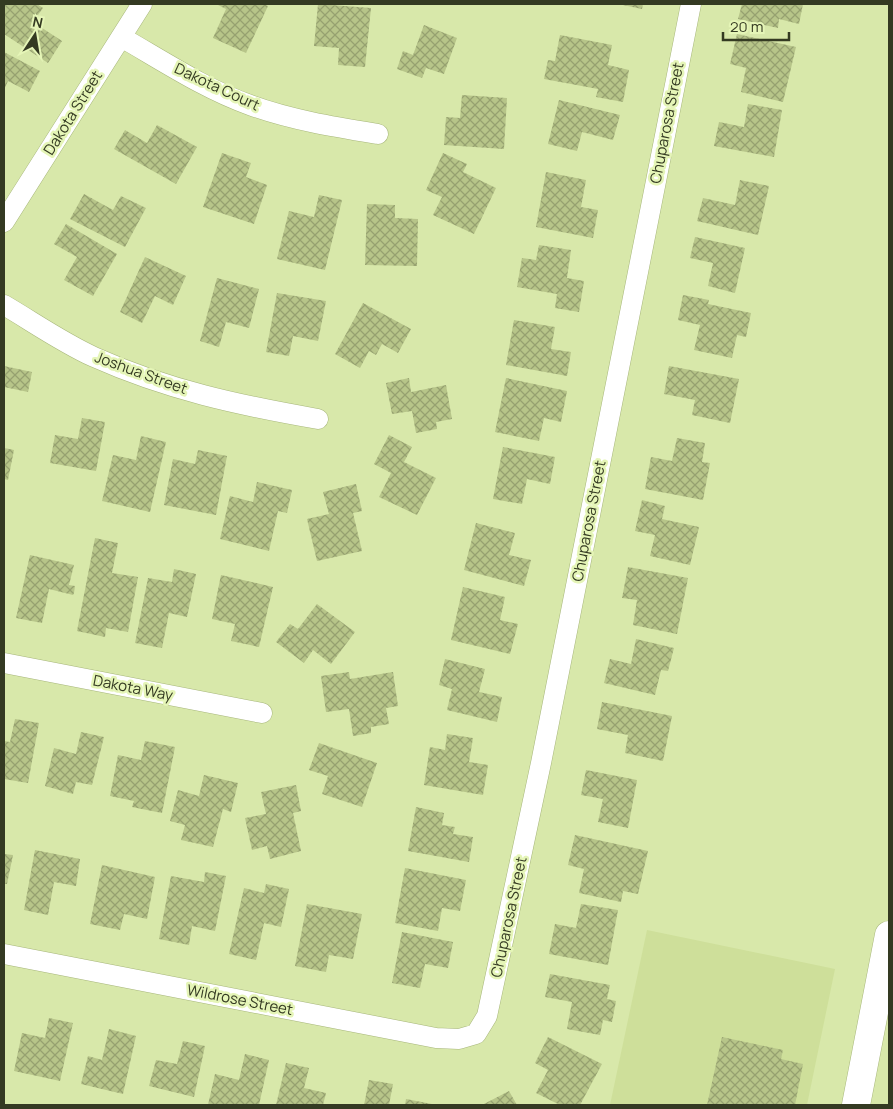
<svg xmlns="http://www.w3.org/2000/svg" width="893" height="1109" viewBox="0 0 893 1109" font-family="Manrope,sans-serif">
<defs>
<pattern id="building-cross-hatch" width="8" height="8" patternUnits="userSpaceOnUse" patternTransform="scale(1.25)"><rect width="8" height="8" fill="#b7c589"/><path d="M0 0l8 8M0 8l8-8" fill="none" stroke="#96a170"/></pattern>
</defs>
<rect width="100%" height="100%" fill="#d8e8aa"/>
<path fill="#cedf9a" d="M 647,930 L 835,969 L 807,1105 L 610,1105 Z"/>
<path fill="url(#building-cross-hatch)" d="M 4,4 L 37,4 L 43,8 L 33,22 L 62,41 L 48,63 L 4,34 Z
M 216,4 L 264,4 L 268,6 L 246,53 L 213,38 L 226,9 Z
M 318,4 L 371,8 L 365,67 L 338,65 L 339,48 L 314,46 Z
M 618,4 L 643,4 L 642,9 Z
M 742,4 L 803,4 L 799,24 L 779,19 L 778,28 L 738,19 Z
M 424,25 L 457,38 L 444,74 L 426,68 L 422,78 L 397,69 L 403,51 L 413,55 Z
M 737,34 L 796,47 L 783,102 L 741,92 L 746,68 L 730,64 Z
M 560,35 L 612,45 L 608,65 L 629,70 L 623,102 L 596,97 L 598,89 L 544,79 L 548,60 L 555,61 Z
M 4,52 L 40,71 L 29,92 L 8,81 L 4,90 Z
M 462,95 L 507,98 L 504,149 L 444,145 L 446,117 L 460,118 Z
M 559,100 L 620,115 L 613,140 L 582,132 L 577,151 L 548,144 Z
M 748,104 L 782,110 L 774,157 L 714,146 L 719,122 L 744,127 Z
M 157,125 L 197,147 L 176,184 L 114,149 L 125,130 L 147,143 Z
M 222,153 L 251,163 L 246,177 L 267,185 L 254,224 L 203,207 Z
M 443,153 L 467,164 L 463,172 L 496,188 L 474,234 L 433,215 L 442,197 L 426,190 Z
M 546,172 L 586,180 L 581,207 L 598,210 L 593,238 L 536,227 Z
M 740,180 L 769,186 L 758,235 L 697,221 L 703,198 L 735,205 Z
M 84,194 L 113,210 L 121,196 L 146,208 L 125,247 L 70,219 Z
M 319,195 L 342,200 L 325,270 L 277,259 L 289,211 L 314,217 Z
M 367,204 L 395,205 L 395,218 L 418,219 L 417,266 L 365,265 Z
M 66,224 L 117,254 L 93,296 L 64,280 L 77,257 L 54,244 Z
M 695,237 L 745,248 L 735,293 L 708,286 L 713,263 L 690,258 Z
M 539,245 L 571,250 L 567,278 L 584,281 L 579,312 L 555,308 L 557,294 L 517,287 L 522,258 L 536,260 Z
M 145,257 L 186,276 L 173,305 L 155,296 L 142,323 L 120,312 Z
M 217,278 L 259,289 L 249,328 L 226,322 L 219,347 L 200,341 Z
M 277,293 L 326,301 L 318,341 L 293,336 L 289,356 L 266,352 Z
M 683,295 L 709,300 L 708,304 L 751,313 L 746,337 L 737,335 L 732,358 L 694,350 L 700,325 L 678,320 Z
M 363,303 L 411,329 L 398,353 L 382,344 L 376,355 L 369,351 L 360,368 L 335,354 Z
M 514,320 L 555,327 L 551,349 L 571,352 L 567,376 L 506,365 Z
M 4,366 L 32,372 L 28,392 L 4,387 Z
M 669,366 L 739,379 L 730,423 L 692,415 L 695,400 L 664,394 Z
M 409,378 L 411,392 L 446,385 L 452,419 L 436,422 L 437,429 L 416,433 L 412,411 L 392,414 L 386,383 Z
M 506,378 L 567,391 L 561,422 L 544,418 L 539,441 L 495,432 Z
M 82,418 L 105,422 L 96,471 L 50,463 L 55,435 L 78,439 Z
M 389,435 L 412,447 L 404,462 L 436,478 L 417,515 L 379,497 L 391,473 L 374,464 Z
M 141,436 L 166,442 L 150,512 L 102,501 L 113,455 L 136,460 Z
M 677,438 L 705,443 L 702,462 L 710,463 L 703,500 L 645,489 L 651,457 L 672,461 Z
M 503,447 L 555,457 L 550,484 L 527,479 L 522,504 L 493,499 Z
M 4,448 L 14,450 L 8,480 L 4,479 Z
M 198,450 L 227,456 L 216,515 L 164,505 L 173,459 L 195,464 Z
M 257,482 L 292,490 L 287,513 L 278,511 L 269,551 L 220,539 L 230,496 L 253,502 Z
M 356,484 L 362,511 L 353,513 L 362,551 L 317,561 L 307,519 L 329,514 L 323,492 Z
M 642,500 L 665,506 L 662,519 L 699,527 L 690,565 L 650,556 L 655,535 L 635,531 Z
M 476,523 L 515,533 L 509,555 L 531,560 L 524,586 L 464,570 Z
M 95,538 L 118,543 L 112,573 L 138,577 L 128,632 L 106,628 L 105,637 L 77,631 Z
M 30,555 L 74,565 L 69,585 L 75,586 L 74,593 L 73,595 L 49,589 L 42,623 L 16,618 Z
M 628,567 L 688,578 L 677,634 L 633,625 L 637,600 L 622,598 Z
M 174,569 L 196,574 L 187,617 L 169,613 L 162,648 L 135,643 L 148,578 L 172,582 Z
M 221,575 L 273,587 L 259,647 L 231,641 L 235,624 L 212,619 Z
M 463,587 L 505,597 L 500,620 L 518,624 L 510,654 L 451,640 Z
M 317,604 L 355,632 L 331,664 L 313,650 L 304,663 L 276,642 L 290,624 L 298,629 Z
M 636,639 L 674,648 L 668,671 L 661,670 L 655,695 L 604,683 L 610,659 L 631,664 Z
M 445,659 L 485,669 L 479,692 L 502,697 L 497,722 L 447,710 L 452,689 L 439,685 Z
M 349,672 L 350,679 L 393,672 L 398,706 L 386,708 L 389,724 L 371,727 L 371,733 L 353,736 L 349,709 L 326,712 L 321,676 Z
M 602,702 L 672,716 L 663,761 L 625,753 L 628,735 L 597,729 Z
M 15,719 L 39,723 L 28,783 L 4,779 L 4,741 L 10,742 Z
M 81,732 L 104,737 L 92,785 L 76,782 L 73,794 L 45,786 L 54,748 L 76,754 Z
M 447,734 L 473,738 L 469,762 L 488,765 L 483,795 L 424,785 L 430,747 L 445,750 Z
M 145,741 L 175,747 L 162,813 L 132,807 L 134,801 L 110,796 L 118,755 L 141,760 Z
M 319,743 L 377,763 L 362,807 L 322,794 L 328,776 L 309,770 Z
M 586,770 L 637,780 L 628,828 L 598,822 L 603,799 L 581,795 Z
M 204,775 L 238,783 L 231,812 L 223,809 L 213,847 L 181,840 L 185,825 L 170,821 L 178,790 L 199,796 Z
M 296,785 L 301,811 L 293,813 L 301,851 L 270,859 L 267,846 L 252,850 L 245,818 L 266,814 L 261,792 Z
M 416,807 L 444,813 L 442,825 L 455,827 L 453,834 L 473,837 L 469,862 L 408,851 Z
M 575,835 L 648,851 L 638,894 L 623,891 L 621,902 L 579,893 L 584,869 L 568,865 Z
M 35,850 L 80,859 L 76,886 L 54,882 L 48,915 L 24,910 Z
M 4,854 L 13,855 L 7,884 L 4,884 Z
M 102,865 L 155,877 L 147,919 L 124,914 L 120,930 L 90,924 Z
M 405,868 L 466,880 L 460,911 L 442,908 L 438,931 L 395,923 Z
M 205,872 L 226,876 L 215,931 L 192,926 L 189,945 L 159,939 L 171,876 L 204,882 Z
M 266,884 L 289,889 L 281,927 L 264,923 L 256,960 L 229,954 L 244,888 L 264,893 Z
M 307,904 L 362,914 L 353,959 L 329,955 L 326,972 L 295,966 Z
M 581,904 L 618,910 L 608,965 L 549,954 L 555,924 L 576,928 Z
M 402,932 L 453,942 L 448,968 L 425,964 L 420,988 L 392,983 Z
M 550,974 L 610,985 L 607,999 L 616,1001 L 612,1022 L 603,1020 L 600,1035 L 567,1029 L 572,1002 L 545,997 Z
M 49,1018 L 73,1023 L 60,1081 L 14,1071 L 22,1033 L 45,1038 Z
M 109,1029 L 136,1036 L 123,1094 L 81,1084 L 88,1056 L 102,1060 Z
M 548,1037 L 602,1064 L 580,1105 L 560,1105 L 536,1093 L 548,1070 L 535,1063 Z
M 722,1037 L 783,1050 L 781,1059 L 803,1064 L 795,1105 L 707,1105 Z
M 183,1041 L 205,1046 L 194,1097 L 149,1086 L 156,1060 L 177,1064 Z
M 245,1054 L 269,1060 L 259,1105 L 208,1105 L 215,1074 L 239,1080 Z
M 286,1063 L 309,1068 L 304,1088 L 326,1093 L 323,1105 L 276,1105 Z
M 369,1080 L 393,1084 L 389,1105 L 364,1105 Z
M 509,1091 L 517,1105 L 482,1105 Z
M 406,1099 L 432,1104 L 432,1105 L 405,1105 Z"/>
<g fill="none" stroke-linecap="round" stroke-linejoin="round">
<g stroke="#a7b67b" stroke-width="21">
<path id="street" d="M 121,37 C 163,61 205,89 250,105 C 291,120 335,127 378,134
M 4,222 L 142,4
M 4,305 C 33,322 63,343 94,357 C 168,390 238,405 318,419
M 4,663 L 262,713
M 4,954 L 436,1038 L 459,1039 L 476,1034 L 487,1016 L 541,763 L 691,4"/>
</g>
<g stroke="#a7b67b" stroke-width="29">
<path id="secondary" d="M 856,1105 L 889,935"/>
</g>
<use href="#street" stroke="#fff" stroke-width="20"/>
<use href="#secondary" stroke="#fff" stroke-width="28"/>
</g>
<g text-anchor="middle" stroke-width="5" stroke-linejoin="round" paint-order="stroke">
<g font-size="15" fill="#343a22" stroke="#e5f5b7">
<text transform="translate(217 87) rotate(25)" y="5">Dakota Court</text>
<text transform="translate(73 113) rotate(-58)" y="5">Dakota Street</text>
<text transform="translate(667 123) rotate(-79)" y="5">Chuparosa Street</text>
<text transform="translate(141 373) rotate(20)" y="5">Joshua Street</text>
<text transform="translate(589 521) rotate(-79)" y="5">Chuparosa Street</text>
<text transform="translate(133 688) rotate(11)" y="5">Dakota Way</text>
<text transform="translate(509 917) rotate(-78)" y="5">Chuparosa Street</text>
<text transform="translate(240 1000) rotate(11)" y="5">Wildrose Street</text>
</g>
</g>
<rect width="893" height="1109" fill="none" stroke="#343a22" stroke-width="10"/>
<g transform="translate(35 35) rotate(12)" stroke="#e5f5b7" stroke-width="4" paint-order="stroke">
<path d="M0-4L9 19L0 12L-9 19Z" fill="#343a22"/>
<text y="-8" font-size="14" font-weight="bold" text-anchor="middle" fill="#343a22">N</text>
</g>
<path d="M723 32v8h66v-8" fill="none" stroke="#343a22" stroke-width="2.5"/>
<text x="730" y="32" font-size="15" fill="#343a22" stroke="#e5f5b7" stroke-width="4" paint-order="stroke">20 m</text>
</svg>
